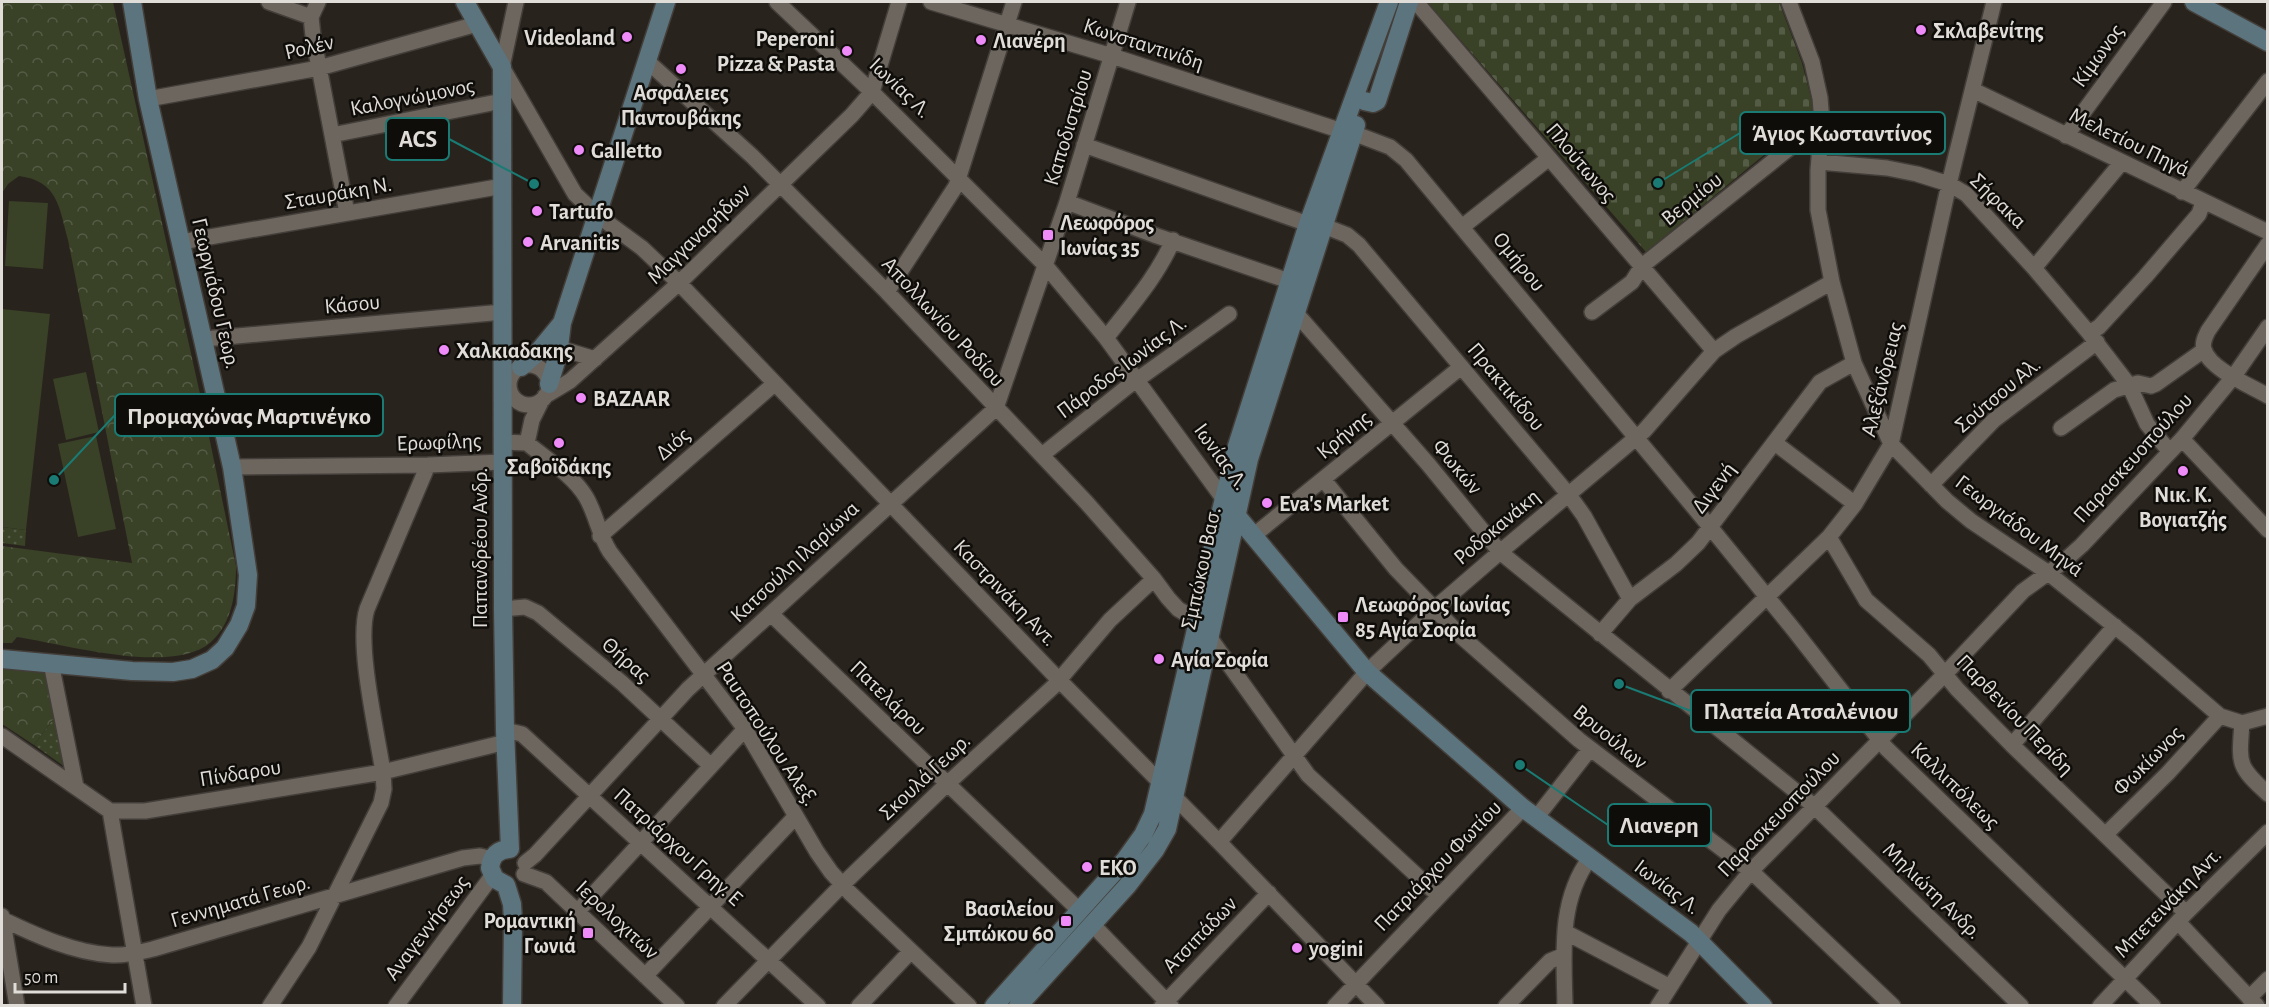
<svg xmlns="http://www.w3.org/2000/svg" width="2269" height="1007" viewBox="0 0 2269 1007" font-family="'Alegreya Sans',sans-serif">
<defs>
<pattern id="grass-dots" width="8" height="8" patternUnits="userSpaceOnUse" patternTransform="scale(1.5)"><rect width="8" height="8" fill="#394127"/><path d="M2 2h.1M6 6h.1" fill="none" stroke="#555c46" stroke-width="1.8" stroke-linecap="round"/></pattern>
<pattern id="forest-crowns" width="20" height="18" patternUnits="userSpaceOnUse" patternTransform="scale(1.5)"><rect width="20" height="18" fill="#394127"/><path d="M2 6a3 3 0 1 1 6 0M12 15a3 3 0 1 1 6 0" fill="none" stroke="#555c46"/></pattern>
<pattern id="cemetery-stones" width="16" height="16" patternUnits="userSpaceOnUse" patternTransform="scale(1.5)"><rect width="16" height="16" fill="#394127"/><path d="M2 7V4a2 2 0 0 1 4 0v3zM10 15v-3a2 2 0 0 1 4 0v3z" fill="#555c46"/></pattern>
</defs>
<rect width="100%" height="100%" fill="#29231d"/>
<path fill="url(#grass-dots)" d="M 2,527 L 26,530 L 25,546 L 2,543 Z
M 57,714 L 68,769 L 34,745 Z"/>
<path fill="url(#forest-crowns)" d="M 2,2 L 113,2 L 202,403 L 236,566 C 236,593 232,623 211,642 C 173,676 64,644 17,637 L 12,643 L 2,643 L 2,546 L 132,563 L 68,240 C 59,207 58,181 19,176 L 8,184 L 2,193 Z
M 2,668 L 46,671 L 57,714 L 34,745 L 2,724 Z"/>
<path fill="url(#cemetery-stones)" d="M 1427,2 L 1779,2 L 1802,63 L 1815,113 L 1646,252 Z"/>
<path fill="#394127" d="M 9,201 L 48,203 L 43,269 L 5,266 Z
M 2,309 L 50,314 L 26,530 L 2,527 Z
M 86,372 L 99,432 L 66,440 L 53,379 Z
M 96,436 L 116,529 L 78,537 L 58,444 Z"/>
<g fill="none" stroke-linecap="round" stroke-linejoin="round">
<g stroke="#433e39" stroke-width="18">
<path id="street" d="M 269,2 L 311,17
M 318,2 L 311,17 L 313,36 L 347,213
M 516,2 L 502,67 L 575,194 L 597,215 L 642,248 L 679,283 L 1060,681 L 1219,842 L 1377,1006
M 777,2 L 872,92 L 1045,265 L 1106,338 L 1228,505
M 931,2 L 1112,56 L 1342,131
M 1416,2 L 1714,351
M 1789,2 L 1812,62 L 1820,98 L 1822,122 L 1818,170 L 1818,210 L 1832,282 L 1854,363 L 1891,444 L 1947,501 L 1971,521 L 2047,572 L 2133,641 L 2220,716 L 2242,723 L 2268,716
M 647,61 L 752,156 L 887,292 L 1086,502 L 1154,579 L 1168,598 L 1178,609 L 1198,621
M 1973,90 L 2268,232
M 148,99 L 319,68 L 477,24
M 1353,133 L 1390,147 L 1406,160 L 1711,528 L 1794,630 L 1886,748 L 2153,1006
M 332,135 L 502,101
M 2066,136 L 2164,2
M 1084,145 L 1308,224
M 1819,162 L 1887,168 L 1917,174 L 1949,184 L 1966,194 L 2034,268 L 2089,333 L 2129,385 L 2147,424 L 2170,452
M 2182,192 L 2268,81
M 1067,202 L 1157,236 L 1289,281
M 1324,226 L 1347,235 L 1359,245 L 1569,495 L 1584,516 L 1630,599
M 1462,227 L 1549,158
M 181,242 L 503,186
M 2268,244 L 2208,331 C 2205,337 2202,343 2204,349 C 2209,369 2251,386 2268,396
M 2034,268 L 2122,162
M 887,292 L 956,186 L 1014,2
M 1295,312 L 1428,464 L 1500,552 L 1814,806 L 2021,1006
M 1592,312 L 1632,282 L 1642,266 L 1822,122
M 2089,333 L 2099,327 L 2145,277 L 2199,214 L 2203,202
M 1106,338 C 1130,307 1157,277 1173,240
M 204,339 L 503,312
M 559,348 L 595,359
M509 385a20 20 0 1 1 40 0a20 20 0 1 1-40 0Z
M 545,396 L 570,381 L 679,283 L 852,115 L 872,92 L 899,2
M 2061,428 L 2114,390 L 2138,383 L 2151,386 L 2156,384 L 2204,350
M 2182,439 L 2268,530
M 503,442 L 527,443 L 532,420 L 542,400
M 527,443 C 546,459 573,475 586,497 C 596,514 599,535 610,552 L 745,729 L 817,852 L 831,872 L 850,893 L 969,1006
M 1775,443 L 1855,504
M 1042,455 L 1127,387 L 1229,314
M 232,467 L 428,465 L 503,462
M 1323,479 L 1396,569 L 1462,637 L 1579,740 L 1751,871 L 1893,1006
M 1931,485 L 1994,420 L 2097,342
M 600,536 L 774,384
M 1253,536 L 1461,367
M 1829,537 L 1866,600 L 1929,655 L 1957,689 L 2012,745 L 2186,913
M 503,609 L 525,607 L 538,613 L 622,683 L 711,766
M 771,614 L 1080,911
M 1600,634 L 1630,599 L 1676,564 L 1698,543 L 1820,382 L 1854,363
M 1210,638 L 1308,775 L 1439,896
M 51,663 L 76,787
M 1669,691 L 1829,537 L 1855,504 L 1891,444 L 1949,184 L 1994,2
M 2242,723 C 2239,764 2237,766 2268,794
M 505,730 L 522,734 L 818,1006
M 2,736 L 110,811 L 145,811 L 383,772 L 506,742
M 2012,745 L 2115,626
M 110,811 L 144,1006
M 1536,818 L 1590,749
M 2105,835 L 2168,773 L 2220,716
M 1219,842 L 1367,672 L 1434,609 L 1500,552 L 1644,431 L 1714,351 L 1736,336 L 1832,282
M 525,863 L 535,855 L 688,689 L 996,408 L 1067,202 L 1128,2
M 524,874 L 546,882 L 677,1006
M 577,912 L 745,729
M 2,916 L 17,1006
M 2,919 C 35,935 74,953 112,955 C 126,956 140,952 153,949 L 463,858 L 480,856 L 492,859
M 2178,922 L 2257,1006
M 1092,924 L 1171,1006
M 1565,932 L 1670,987
M 645,976 L 796,816
M 2249,998 L 2268,979
M 270,1006 L 309,947 L 381,803 L 384,789 L 383,772 C 377,733 356,643 367,609 L 428,465
M 396,1006 L 492,876
M 724,1006 L 842,885 L 947,784 L 1054,686 L 1110,620 L 1154,579
M 859,1006 L 911,951
M 1162,1006 L 1269,893
M 1335,1006 L 1523,808
M 1506,1006 L 1550,961 L 1564,955
M 1565,1006 C 1564,955 1558,901 1590,858
M 1658,1006 L 1719,910 L 1751,871 L 1944,675 L 2023,591 L 2062,563 L 2082,545 L 2182,439 L 2234,376 L 2268,327
M 2100,1006 L 2186,913 L 2268,832"/>
</g>
<g stroke="#433e39" stroke-width="21">
<path id="secondary" d="M 465,2 L 502,67 L 503,609 L 505,730 L 510,849 C 498,849 491,856 490,868 L 495,879 L 506,885 L 512,904 L 513,920 L 512,1006
M 2194,2 L 2268,42
M 1364,101 L 1373,103 L 1377,101 L 1409,2
M 521,367 L 538,352 L 562,323
M 549,384 L 558,355 L 562,323 L 666,2
M 1236,515 L 1367,672 L 1523,808 L 1691,933 L 1763,1006
M 2,659 L 132,671 L 173,672 L 192,669 L 212,660 L 225,648 L 239,625 L 246,606 L 248,575 L 232,467 L 148,99 L 132,2
M 994,1006 L 1125,860 L 1143,835 L 1153,814 L 1198,621 L 1217,527 L 1237,446 L 1308,224 L 1389,2
M 1018,1006 L 1127,886 L 1155,850 L 1167,829 L 1249,459 L 1356,125"/>
</g>
<use href="#street" stroke="#6d665f" stroke-width="15"/>
<use href="#secondary" stroke="#5c747e" stroke-width="18"/>
</g>
<g fill="#ee8bf8" stroke="#0f0d0a" stroke-width="2">
<circle cx="1921" cy="30" r="6"/>
<circle cx="627" cy="37" r="6"/>
<circle cx="981" cy="40" r="6"/>
<circle cx="847" cy="51" r="6"/>
<circle cx="681" cy="69" r="6"/>
<circle cx="579" cy="150" r="6"/>
<circle cx="537" cy="211" r="6"/>
<rect x="1042" y="229" width="12" height="12" rx="3"/>
<circle cx="528" cy="242" r="6"/>
<circle cx="444" cy="350" r="6"/>
<circle cx="581" cy="398" r="6"/>
<circle cx="559" cy="443" r="6"/>
<circle cx="2183" cy="471" r="6"/>
<circle cx="1267" cy="503" r="6"/>
<rect x="1337" y="611" width="12" height="12" rx="3"/>
<circle cx="1159" cy="659" r="6"/>
<circle cx="1087" cy="867" r="6"/>
<rect x="1060" y="915" width="12" height="12" rx="3"/>
<rect x="582" y="927" width="12" height="12" rx="3"/>
<circle cx="1297" cy="948" r="6"/>
</g>
<g text-anchor="middle" stroke-width="5" stroke-linejoin="round" paint-order="stroke">
<g font-size="22" font-weight="bold" fill="#e0dcd8" stroke="#0f0d0a" text-anchor="start">
<text x="1933" y="38">Σκλαβενίτης</text>
<text x="615" y="45" text-anchor="end">Videoland</text>
<text x="835" y="46" text-anchor="end">Peperoni<tspan x="835" dy="25">Pizza &amp; Pasta</tspan></text>
<text x="993" y="48">Λιανέρη</text>
<text x="681" y="100" text-anchor="middle">Ασφάλειες<tspan x="681" dy="25">Παντουβάκης</tspan></text>
<text x="591" y="158">Galletto</text>
<text x="549" y="219">Tartufo</text>
<text x="1060" y="230">Λεωφόρος<tspan x="1060" dy="25">Ιωνίας 35</tspan></text>
<text x="540" y="250">Arvanitis</text>
<text x="456" y="358">Χαλκιαδακης</text>
<text x="593" y="406">BAZAAR</text>
<text x="559" y="474" text-anchor="middle">Σαβοϊδάκης</text>
<text x="2183" y="502" text-anchor="middle">Νικ. Κ.<tspan x="2183" dy="25">Βογιατζής</tspan></text>
<text x="1279" y="511">Eva's Market</text>
<text x="1355" y="612">Λεωφόρος Ιωνίας<tspan x="1355" dy="25">85 Αγία Σοφία</tspan></text>
<text x="1171" y="667">Αγία Σοφία</text>
<text x="1099" y="875">ΕΚΟ</text>
<text x="1054" y="916" text-anchor="end">Βασιλείου<tspan x="1054" dy="25">Σμπώκου 60</tspan></text>
<text x="576" y="928" text-anchor="end">Ρομαντική<tspan x="576" dy="25">Γωνιά</tspan></text>
<text x="1309" y="956">yogini</text>
</g>
<g font-size="22" fill="#e0dcd8" stroke="#0f0d0a">
<text transform="translate(1144 43) rotate(18)" y="8">Κωνσταντινίδη</text>
<text transform="translate(309 46) rotate(-13)" y="8">Ρολέν</text>
<text transform="translate(2097 55) rotate(-54)" y="8">Κίμωνος</text>
<text transform="translate(901 87) rotate(44)" y="8">Ιωνίας Λ.</text>
<text transform="translate(412 96) rotate(-11)" y="8">Καλογνώμονος</text>
<text transform="translate(1067 127) rotate(-73)" y="8">Καποδιστρίου</text>
<text transform="translate(2130 141) rotate(26)" y="8">Μελετίου Πηγά</text>
<text transform="translate(1582 162) rotate(50)" y="8">Πλούτωνος</text>
<text transform="translate(338 192) rotate(-10)" y="8">Σταυράκη Ν.</text>
<text transform="translate(1691 198) rotate(-39)" y="8">Βερμίου</text>
<text transform="translate(1999 200) rotate(44)" y="8">Σήφακα</text>
<text transform="translate(698 233) rotate(-44)" y="8">Μαγγαναρήδων</text>
<text transform="translate(1520 261) rotate(51)" y="8">Ομήρου</text>
<text transform="translate(217 293) rotate(77)" y="8">Γεωργιάδου Γεωρ.</text>
<text transform="translate(352 303) rotate(-5)" y="8">Κάσου</text>
<text transform="translate(944 321) rotate(47)" y="8">Απολλωνίου Ροδίου</text>
<text transform="translate(1121 366) rotate(-37)" y="8">Πάροδος Ιωνίας Λ.</text>
<text transform="translate(1881 379) rotate(-76)" y="8">Αλεξάνδρειας</text>
<text transform="translate(1507 386) rotate(50)" y="8">Πρακτικίδου</text>
<text transform="translate(1997 394) rotate(-40)" y="8">Σούτσου Αλ.</text>
<text transform="translate(1343 434) rotate(-39)" y="8">Κρήνης</text>
<text transform="translate(439 441) rotate(-2)" y="8">Ερωφίλης</text>
<text transform="translate(672 443) rotate(-41)" y="8">Διός</text>
<text transform="translate(1222 456) rotate(54)" y="8">Ιωνίας Λ.</text>
<text transform="translate(2132 457) rotate(-48)" y="8">Παρασκευοπούλου</text>
<text transform="translate(1458 466) rotate(50)" y="8">Φωκών</text>
<text transform="translate(1713 487) rotate(-53)" y="8">Διγενή</text>
<text transform="translate(2020 525) rotate(37)" y="8">Γεωργιάδου Μηνά</text>
<text transform="translate(1496 526) rotate(-40)" y="8">Ροδοκανάκη</text>
<text transform="translate(479 548) rotate(-90)" y="8">Παπανδρέου Ανδρ.</text>
<text transform="translate(794 561) rotate(-43)" y="8">Κατσούλη Ιλαρίωνα</text>
<text transform="translate(1200 568) rotate(-78)" y="8">Σμπώκου Βασ.</text>
<text transform="translate(1006 592) rotate(46)" y="8">Καστρινάκη Αντ.</text>
<text transform="translate(627 659) rotate(41)" y="8">Θήρας</text>
<text transform="translate(889 697) rotate(44)" y="8">Πατελάρου</text>
<text transform="translate(2016 714) rotate(46)" y="8">Παρθενίου Περίδη</text>
<text transform="translate(768 733) rotate(57)" y="8">Ραυτοπούλου Αλεξ.</text>
<text transform="translate(1611 736) rotate(39)" y="8">Βρυούλων</text>
<text transform="translate(2147 760) rotate(-45)" y="8">Φωκίωνος</text>
<text transform="translate(240 772) rotate(-9)" y="8">Πίνδαρου</text>
<text transform="translate(924 776) rotate(-43)" y="8">Σκουλά Γεωρ.</text>
<text transform="translate(1956 785) rotate(44)" y="8">Καλλιπόλεως</text>
<text transform="translate(1778 813) rotate(-46)" y="8">Παρασκευοπούλου</text>
<text transform="translate(679 846) rotate(42)" y="8">Πατριάρχου Γρηγ. Ε</text>
<text transform="translate(1437 865) rotate(-46)" y="8">Πατριάρχου Φωτίου</text>
<text transform="translate(1668 886) rotate(37)" y="8">Ιωνίας Λ.</text>
<text transform="translate(1933 890) rotate(44)" y="8">Μηλιώτη Ανδρ.</text>
<text transform="translate(240 900) rotate(-16)" y="8">Γεννηματά Γεωρ.</text>
<text transform="translate(2167 902) rotate(-46)" y="8">Μπετεινάκη Αντ.</text>
<text transform="translate(618 919) rotate(43)" y="8">Ιερολοχιτών</text>
<text transform="translate(426 927) rotate(-53)" y="8">Αναγεννήσεως</text>
<text transform="translate(1199 934) rotate(-46)" y="8">Ατσιπάδων</text>
</g>
</g>
<path fill="none" stroke="#197b73" stroke-width="2" d="M1658 183L1740 133M534 184L449 139M54 480L115 415M1619 684L1691 711M1520 765L1608 825"/>
<g fill="#197b73" stroke="#0f0d0a" stroke-width="2">
<circle cx="1658" cy="183" r="6"/>
<circle cx="534" cy="184" r="6"/>
<circle cx="54" cy="480" r="6"/>
<circle cx="1619" cy="684" r="6"/>
<circle cx="1520" cy="765" r="6"/>
</g>
<g fill="#0f0d0a" stroke="#197b73" stroke-width="2">
<rect x="1740" y="112" width="205" height="42" rx="6"/>
<rect x="386" y="118" width="63" height="42" rx="6"/>
<rect x="115" y="394" width="268" height="42" rx="6"/>
<rect x="1691" y="690" width="219" height="42" rx="6"/>
<rect x="1608" y="804" width="103" height="42" rx="6"/>
</g>
<g font-size="24" text-anchor="middle" font-weight="bold" fill="#e0dcd8">
<text x="1842" y="141">Άγιος Κωσταντίνος</text>
<text x="418" y="147">ACS</text>
<text x="249" y="424">Προμαχώνας Μαρτινέγκο</text>
<text x="1801" y="719">Πλατεία Ατσαλένιου</text>
<text x="1659" y="833">Λιανερη</text>
</g>
<rect width="2269" height="1007" fill="none" stroke="#e0dcd8" stroke-width="6"/>
<path d="M15 983v9h110v-9" fill="none" stroke="#e0dcd8" stroke-width="3"/>
<text x="24" y="983" font-size="18" fill="#e0dcd8" stroke="#0f0d0a" stroke-width="4.5" paint-order="stroke">50 m</text>
</svg>
